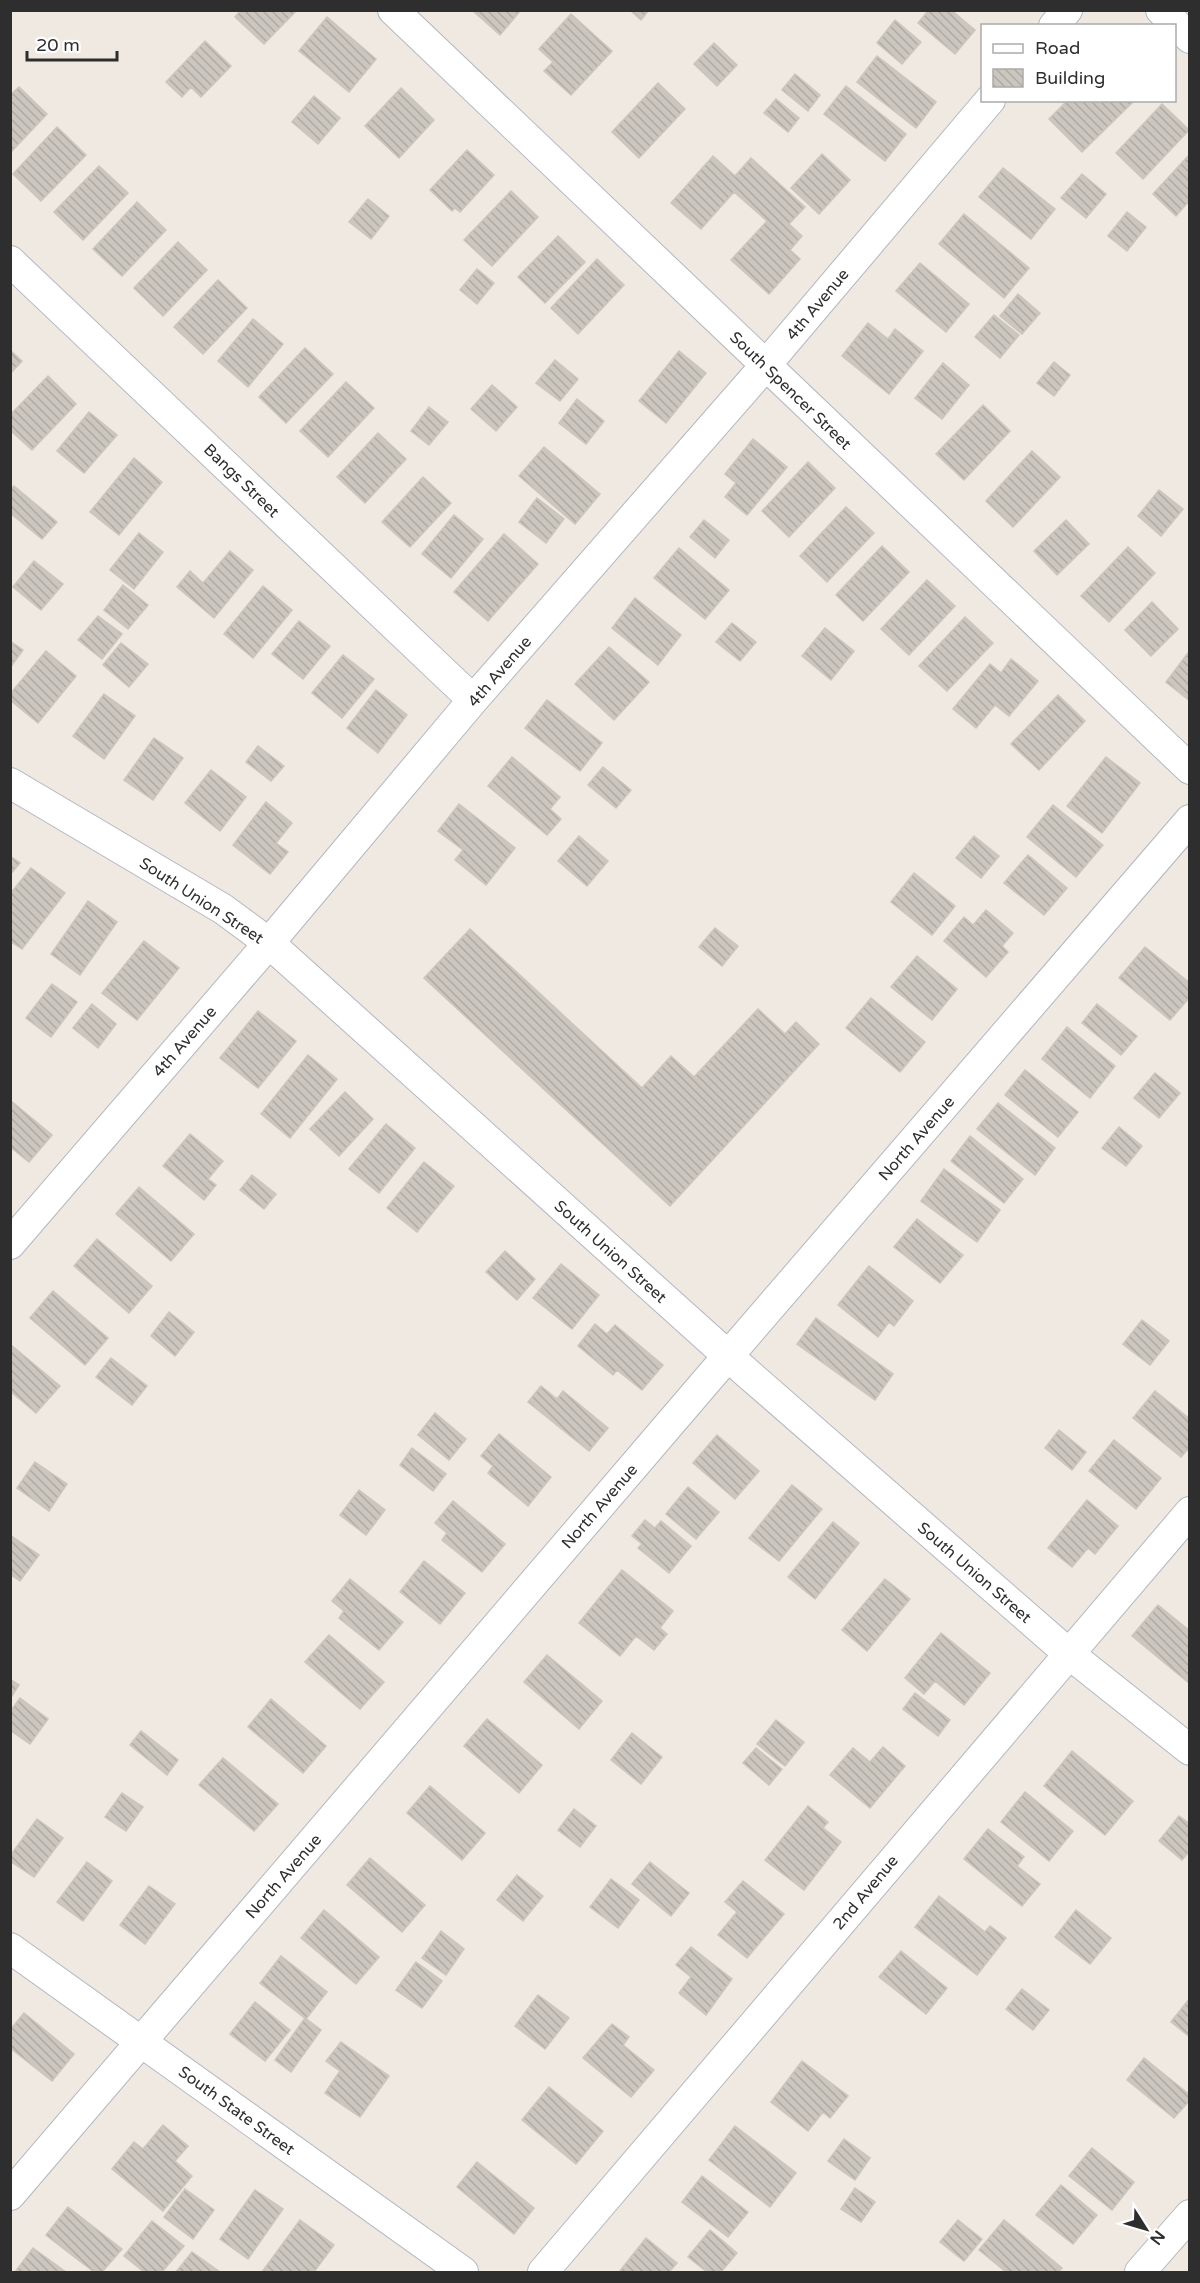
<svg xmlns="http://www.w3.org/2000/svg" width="1200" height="2283" viewBox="0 0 1200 2283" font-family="'Varela Round',sans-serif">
<defs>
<pattern id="building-back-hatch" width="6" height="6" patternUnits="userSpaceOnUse" patternTransform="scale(1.5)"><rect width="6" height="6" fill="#cbc7bf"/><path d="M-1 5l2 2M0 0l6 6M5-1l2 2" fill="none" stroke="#afaba4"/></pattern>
</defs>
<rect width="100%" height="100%" fill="#efe9e1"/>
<path fill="url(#building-back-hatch)" stroke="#cbc6ba" stroke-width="1.5" d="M 241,10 L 297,10 L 264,44 L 235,17 Z
M 472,10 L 521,10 L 500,35 Z
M 630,10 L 649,10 L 641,20 Z
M 929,10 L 951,10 L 975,30 L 955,54 L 918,23 Z
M 571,14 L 612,51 L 571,95 L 544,71 L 553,62 L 539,49 Z
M 327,17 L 376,59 L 349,92 L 299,51 Z
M 895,20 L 921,42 L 902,64 L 877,43 Z
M 205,41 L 231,66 L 201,97 L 191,87 L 182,97 L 166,82 Z
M 714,43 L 737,65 L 717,86 L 694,64 Z
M 877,56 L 936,102 L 916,128 L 857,82 Z
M 795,74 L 820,95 L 808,111 L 782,90 Z
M 658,83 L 685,109 L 639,158 L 612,132 Z
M 846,86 L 906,134 L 885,161 L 824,114 Z
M 19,87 L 47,114 L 10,153 L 10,95 Z
M 401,88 L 434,120 L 399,158 L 365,126 Z
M 314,96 L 340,118 L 318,144 L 292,122 Z
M 776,99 L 799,118 L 788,132 L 764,113 Z
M 1068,100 L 1135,100 L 1082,152 L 1049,119 Z
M 1162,104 L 1189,130 L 1143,179 L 1116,153 Z
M 57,127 L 86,155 L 41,201 L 13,174 Z
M 467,150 L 494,175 L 460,212 L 455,208 L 452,211 L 430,190 Z
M 822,154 L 850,180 L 819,214 L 791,188 Z
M 1190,154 L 1190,200 L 1176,216 L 1153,194 Z
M 713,156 L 735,176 L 751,158 L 805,207 L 789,224 L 802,236 L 790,250 L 800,259 L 769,294 L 731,260 L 767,221 L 734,192 L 701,229 L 671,203 Z
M 99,166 L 128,193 L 83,240 L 54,212 Z
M 1003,168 L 1055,209 L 1031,239 L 979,197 Z
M 1082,174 L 1106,194 L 1086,218 L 1061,198 Z
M 511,191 L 538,217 L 492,266 L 464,240 Z
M 368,199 L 389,216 L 371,239 L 349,222 Z
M 137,202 L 166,230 L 122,276 L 93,249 Z
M 1127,212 L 1146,227 L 1127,251 L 1108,236 Z
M 964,214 L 1029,268 L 1004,298 L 939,244 Z
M 558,236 L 585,262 L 545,303 L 518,277 Z
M 178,242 L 207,270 L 163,316 L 134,288 Z
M 597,259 L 624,285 L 578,334 L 551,308 Z
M 920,263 L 969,304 L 946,332 L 896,291 Z
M 477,269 L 494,283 L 477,304 L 460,290 Z
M 218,280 L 247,308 L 203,354 L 174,327 Z
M 1018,294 L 1040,313 L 1022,334 L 1000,316 Z
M 994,315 L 1019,335 L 1000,358 L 975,337 Z
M 253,319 L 283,344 L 248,387 L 218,361 Z
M 868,323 L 888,339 L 895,329 L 923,351 L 889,394 L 842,356 Z
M 305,348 L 333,374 L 286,423 L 259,397 Z
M 10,350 L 22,361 L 10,374 Z
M 679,351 L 706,373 L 666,423 L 639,401 Z
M 555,360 L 578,379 L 560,401 L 536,383 Z
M 1054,362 L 1070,375 L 1054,396 L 1037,383 Z
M 943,363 L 969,385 L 942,419 L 915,398 Z
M 48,376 L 76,404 L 32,450 L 10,430 L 10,415 Z
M 346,382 L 374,408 L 328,457 L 300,431 Z
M 492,385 L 517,407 L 496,431 L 471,409 Z
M 577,399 L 604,421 L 586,444 L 559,423 Z
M 983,405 L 1010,431 L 964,480 L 936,454 Z
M 429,407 L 448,422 L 429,445 L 411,431 Z
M 89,412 L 117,435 L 84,473 L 57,451 Z
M 378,433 L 406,459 L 365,503 L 337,477 Z
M 753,439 L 787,467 L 747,515 L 725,497 L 736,483 L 725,474 Z
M 544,447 L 600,494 L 575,524 L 519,476 Z
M 1032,451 L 1060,477 L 1013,527 L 986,501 Z
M 134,458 L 162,482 L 119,535 L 90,512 Z
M 808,462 L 835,488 L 789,537 L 762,511 Z
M 423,477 L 451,503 L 410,547 L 382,522 Z
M 14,486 L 57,522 L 42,539 L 10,513 L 10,490 Z
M 1159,490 L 1183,509 L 1161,536 L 1138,516 Z
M 537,498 L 564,519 L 546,543 L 519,522 Z
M 846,507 L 874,533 L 827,582 L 800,556 Z
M 454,515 L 483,539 L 451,578 L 422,554 Z
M 704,520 L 729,540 L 715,558 L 690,537 Z
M 1066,520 L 1089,544 L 1057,575 L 1034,551 Z
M 139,533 L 163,552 L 134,589 L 110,570 Z
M 504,534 L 538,564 L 488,621 L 454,592 Z
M 882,546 L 909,572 L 863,621 L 836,595 Z
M 1128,547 L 1155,573 L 1109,622 L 1081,596 Z
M 679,548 L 729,590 L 705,619 L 654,578 Z
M 230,551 L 253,570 L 214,618 L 177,587 L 190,571 L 203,583 Z
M 34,561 L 63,584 L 41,610 L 13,587 Z
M 927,580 L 955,606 L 909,655 L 881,629 Z
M 123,585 L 148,605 L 128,629 L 104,610 Z
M 263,586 L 292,610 L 253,658 L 224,634 Z
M 635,598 L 681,635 L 658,665 L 612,628 Z
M 1152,602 L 1178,629 L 1151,656 L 1125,630 Z
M 98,616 L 122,634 L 102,659 L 78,640 Z
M 965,617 L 993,643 L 947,691 L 919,666 Z
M 299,621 L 330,646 L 303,679 L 272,654 Z
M 732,623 L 756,642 L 740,661 L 716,642 Z
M 825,628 L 854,651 L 831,680 L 802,656 Z
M 10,641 L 23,650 L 10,668 Z
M 121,643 L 148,664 L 129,687 L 103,665 Z
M 609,647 L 649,682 L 614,720 L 575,684 Z
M 46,651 L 76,676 L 38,723 L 10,700 L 10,694 Z
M 1188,653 L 1190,654 L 1190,701 L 1166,682 Z
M 343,655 L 374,679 L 342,718 L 312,693 Z
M 1011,659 L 1038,681 L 1009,716 L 995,705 L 976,728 L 953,709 L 990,664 L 1001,673 Z
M 376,690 L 407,715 L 378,753 L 347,728 Z
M 104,694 L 135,716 L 104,759 L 73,736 Z
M 1058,695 L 1085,721 L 1039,770 L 1011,744 Z
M 547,700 L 602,743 L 580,771 L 525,728 Z
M 154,738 L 183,758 L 153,800 L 124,780 Z
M 258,746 L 284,766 L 271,781 L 246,762 Z
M 512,757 L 560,797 L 550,809 L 561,819 L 547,835 L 488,786 Z
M 1106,757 L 1140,783 L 1102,833 L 1067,806 Z
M 603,767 L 631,790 L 616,808 L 588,785 Z
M 211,770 L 246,797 L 220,831 L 185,803 Z
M 266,802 L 292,823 L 276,843 L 288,852 L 270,874 L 233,845 Z
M 459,804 L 515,848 L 486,885 L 455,860 L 463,850 L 438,831 Z
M 1053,805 L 1103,845 L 1076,877 L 1027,837 Z
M 579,836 L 608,861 L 587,886 L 558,861 Z
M 974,836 L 999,856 L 981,878 L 956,858 Z
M 1028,855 L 1067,888 L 1044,915 L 1004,883 Z
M 10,856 L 20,863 L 10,875 Z
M 31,868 L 65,893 L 22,949 L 10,941 L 10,894 Z
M 914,873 L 955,906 L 932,935 L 891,902 Z
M 88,901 L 117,922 L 80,975 L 51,954 Z
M 986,910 L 1013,933 L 1002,946 L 1008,952 L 986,977 L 944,941 L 964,917 L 973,925 Z
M 715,928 L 738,946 L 722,966 L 699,947 Z
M 470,929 L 642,1088 L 671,1056 L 694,1077 L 758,1009 L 785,1034 L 796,1022 L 819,1044 L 670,1206 L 424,978 Z
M 144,941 L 179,968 L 137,1020 L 102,993 Z
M 1145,947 L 1190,983 L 1190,997 L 1170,1020 L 1119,978 Z
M 917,956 L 957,989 L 932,1020 L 891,987 Z
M 52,984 L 77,1002 L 51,1037 L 26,1018 Z
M 871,998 L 925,1042 L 900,1072 L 846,1028 Z
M 92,1004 L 116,1024 L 98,1048 L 73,1028 Z
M 1097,1004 L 1137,1036 L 1121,1055 L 1082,1023 Z
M 258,1011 L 296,1041 L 258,1088 L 220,1058 Z
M 1067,1027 L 1115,1066 L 1090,1098 L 1042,1059 Z
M 308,1055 L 337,1079 L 290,1138 L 261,1114 Z
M 1025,1070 L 1078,1112 L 1058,1137 L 1005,1095 Z
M 1155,1073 L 1180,1093 L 1159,1118 L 1134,1098 Z
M 345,1092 L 373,1119 L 339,1156 L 310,1129 Z
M 10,1100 L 52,1135 L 29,1162 L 10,1147 Z
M 998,1103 L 1055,1148 L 1035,1175 L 977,1129 Z
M 386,1124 L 415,1148 L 379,1193 L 349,1169 Z
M 1119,1127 L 1142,1146 L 1126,1166 L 1102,1148 Z
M 190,1134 L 223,1161 L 208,1179 L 216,1185 L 204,1200 L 163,1166 Z
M 970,1136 L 1023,1179 L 1004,1203 L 951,1161 Z
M 424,1162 L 454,1186 L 417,1232 L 387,1208 Z
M 944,1169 L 1000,1210 L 977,1242 L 921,1201 Z
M 252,1175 L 276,1194 L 264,1209 L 240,1190 Z
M 139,1187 L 194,1234 L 171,1261 L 116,1214 Z
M 917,1219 L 963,1255 L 940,1283 L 894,1247 Z
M 97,1239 L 152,1286 L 129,1313 L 74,1266 Z
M 505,1251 L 535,1279 L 517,1300 L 486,1272 Z
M 561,1264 L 599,1295 L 572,1329 L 533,1298 Z
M 869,1266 L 913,1301 L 894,1326 L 889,1322 L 878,1337 L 838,1305 Z
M 53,1291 L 108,1338 L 85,1365 L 30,1318 Z
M 169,1312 L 194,1332 L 175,1356 L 151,1336 Z
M 816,1318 L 893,1374 L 875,1400 L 797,1344 Z
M 1142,1320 L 1169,1341 L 1150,1365 L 1123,1344 Z
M 595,1324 L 607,1334 L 615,1325 L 663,1365 L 642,1390 L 617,1370 L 613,1375 L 578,1346 Z
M 10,1344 L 60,1386 L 36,1413 L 10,1391 Z
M 111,1358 L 147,1386 L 132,1405 L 96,1377 Z
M 541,1386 L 557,1399 L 563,1391 L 608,1428 L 589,1451 L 528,1402 Z
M 1155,1391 L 1190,1419 L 1190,1447 L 1181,1457 L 1133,1418 Z
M 435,1413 L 466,1439 L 449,1460 L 418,1435 Z
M 1059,1430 L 1086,1452 L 1072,1470 L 1045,1448 Z
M 499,1434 L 551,1477 L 528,1506 L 488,1473 L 493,1466 L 481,1456 Z
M 717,1435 L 759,1471 L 735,1499 L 693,1463 Z
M 1114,1440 L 1161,1478 L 1136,1509 L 1089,1471 Z
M 412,1448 L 446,1474 L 433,1491 L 400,1465 Z
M 35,1462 L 67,1484 L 49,1511 L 17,1488 Z
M 792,1485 L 822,1509 L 779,1561 L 749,1538 Z
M 688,1487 L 719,1512 L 696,1539 L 666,1514 Z
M 359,1490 L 385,1510 L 366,1535 L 340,1515 Z
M 1087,1500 L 1118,1526 L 1095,1554 L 1088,1548 L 1072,1567 L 1048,1548 Z
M 453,1501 L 505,1544 L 482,1572 L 442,1540 L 447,1533 L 435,1523 Z
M 645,1520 L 655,1528 L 661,1521 L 691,1546 L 669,1573 L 638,1548 L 642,1544 L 632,1536 Z
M 833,1522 L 859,1543 L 815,1599 L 788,1577 Z
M 10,1535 L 39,1555 L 20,1581 L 10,1574 Z
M 424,1561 L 465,1593 L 440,1624 L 400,1592 Z
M 622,1570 L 673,1611 L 660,1628 L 667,1634 L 654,1650 L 636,1636 L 620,1656 L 579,1623 Z
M 350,1579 L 403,1622 L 379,1650 L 339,1618 L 344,1611 L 332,1601 Z
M 885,1579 L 910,1599 L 867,1651 L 842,1630 Z
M 1158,1605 L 1190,1631 L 1190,1684 L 1132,1636 Z
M 941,1633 L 990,1673 L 964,1705 L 935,1681 L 924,1694 L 905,1678 Z
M 329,1635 L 384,1682 L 360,1709 L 305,1662 Z
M 547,1655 L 602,1701 L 579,1729 L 524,1682 Z
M 10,1679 L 19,1685 L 10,1699 Z
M 915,1693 L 950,1720 L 938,1736 L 903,1709 Z
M 20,1698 L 48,1719 L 30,1744 L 10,1730 L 10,1712 Z
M 271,1699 L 326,1746 L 303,1773 L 248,1727 Z
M 487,1719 L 542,1765 L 519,1793 L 464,1746 Z
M 776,1720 L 804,1742 L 785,1766 L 757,1744 Z
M 141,1731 L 178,1760 L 167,1775 L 130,1745 Z
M 632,1733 L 662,1757 L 641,1784 L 611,1760 Z
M 883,1747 L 905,1766 L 870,1808 L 830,1775 L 853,1748 L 870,1762 Z
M 756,1748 L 782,1769 L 769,1785 L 743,1763 Z
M 1072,1751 L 1133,1801 L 1105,1835 L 1044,1786 Z
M 223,1758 L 278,1804 L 254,1831 L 199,1785 Z
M 430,1786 L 485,1833 L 462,1860 L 407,1813 Z
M 1025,1792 L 1073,1831 L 1049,1861 L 1001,1822 Z
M 122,1793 L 143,1807 L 126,1831 L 105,1817 Z
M 808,1806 L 828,1822 L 823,1828 L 841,1842 L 804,1890 L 765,1860 Z
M 574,1809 L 596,1826 L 580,1847 L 558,1830 Z
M 1179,1816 L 1190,1824 L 1190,1851 L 1182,1860 L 1159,1841 Z
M 37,1819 L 63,1838 L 34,1877 L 10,1861 L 10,1856 Z
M 988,1829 L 1024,1857 L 1017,1866 L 1040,1884 L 1022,1906 L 964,1859 Z
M 370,1858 L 425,1905 L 402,1932 L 347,1885 Z
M 87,1862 L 112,1881 L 83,1921 L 57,1902 Z
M 650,1862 L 689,1893 L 671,1916 L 632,1884 Z
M 517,1875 L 543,1896 L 523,1921 L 497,1900 Z
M 611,1879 L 639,1900 L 618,1928 L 590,1907 Z
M 743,1881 L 784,1914 L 747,1958 L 718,1935 L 737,1912 L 725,1902 Z
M 149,1886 L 175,1904 L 145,1944 L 120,1925 Z
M 939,1896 L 985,1932 L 990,1926 L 1006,1938 L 977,1975 L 915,1927 Z
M 324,1910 L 379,1957 L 356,1984 L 301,1938 Z
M 1076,1910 L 1111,1938 L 1090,1964 L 1055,1937 Z
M 441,1931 L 464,1949 L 446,1975 L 422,1958 Z
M 691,1947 L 732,1979 L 706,2015 L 679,1993 L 691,1977 L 676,1965 Z
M 901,1951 L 947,1988 L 926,2014 L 879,1977 Z
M 281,1956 L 327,1992 L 306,2019 L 260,1983 Z
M 416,1962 L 442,1981 L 422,2008 L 396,1990 Z
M 1022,1989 L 1049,2010 L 1033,2030 L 1006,2009 Z
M 538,1995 L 569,2018 L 545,2049 L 515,2026 Z
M 1190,1998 L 1190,2037 L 1171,2022 Z
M 255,2002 L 290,2030 L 265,2061 L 230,2034 Z
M 24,2013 L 74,2054 L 52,2081 L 10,2048 L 10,2030 Z
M 305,2018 L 321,2030 L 291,2072 L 275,2060 Z
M 612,2024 L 629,2037 L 623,2045 L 654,2070 L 631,2097 L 583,2058 Z
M 341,2042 L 389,2076 L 360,2117 L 325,2093 L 340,2071 L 326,2061 Z
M 1144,2058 L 1190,2095 L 1190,2100 L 1174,2118 L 1127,2080 Z
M 802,2061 L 848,2096 L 830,2118 L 823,2112 L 808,2131 L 771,2102 Z
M 549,2087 L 603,2131 L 576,2164 L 522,2120 Z
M 163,2125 L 188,2146 L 175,2161 L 192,2176 L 163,2211 L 112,2169 L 134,2142 L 143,2149 Z
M 735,2126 L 796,2173 L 770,2207 L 709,2160 Z
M 844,2139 L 870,2158 L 855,2180 L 828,2161 Z
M 1092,2148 L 1134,2182 L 1112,2210 L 1069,2176 Z
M 477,2162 L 534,2208 L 514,2234 L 457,2187 Z
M 702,2176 L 748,2212 L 728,2237 L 682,2202 Z
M 1061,2185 L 1097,2215 L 1073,2244 L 1036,2215 Z
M 855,2188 L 875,2202 L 861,2222 L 841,2209 Z
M 185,2189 L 214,2210 L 193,2239 L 164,2217 Z
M 255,2190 L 283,2209 L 248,2259 L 220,2239 Z
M 68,2207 L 122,2249 L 102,2272 L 94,2272 L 46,2235 Z
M 300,2220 L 334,2245 L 314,2272 L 262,2272 Z
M 958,2220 L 982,2239 L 964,2261 L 940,2242 Z
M 1004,2220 L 1062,2268 L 1058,2272 L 1006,2272 L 979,2250 Z
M 152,2221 L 184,2246 L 162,2272 L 144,2272 L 124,2256 Z
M 710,2230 L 737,2253 L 721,2272 L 707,2272 L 688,2257 Z
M 646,2238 L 677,2263 L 669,2272 L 619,2272 Z
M 33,2248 L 66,2272 L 15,2272 Z
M 192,2252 L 220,2272 L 176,2272 Z"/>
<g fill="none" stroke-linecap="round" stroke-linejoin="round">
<g stroke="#b4b6c1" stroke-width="32">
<path id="minor" d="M 393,10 L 1190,769
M 1161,10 L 1190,38
M 1054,26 L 1067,10
M 10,261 L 473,700
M 10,783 L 223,909 L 269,943 L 746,1372 L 1068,1653 L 1190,1750
M 10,1244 L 269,943 L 473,700 L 765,366 L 990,100
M 10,1948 L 463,2272
M 10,2195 L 703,1385 L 1190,820
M 543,2272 L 1190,1512
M 1140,2272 L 1190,2215"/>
</g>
<use href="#minor" stroke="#fff" stroke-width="30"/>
</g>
<g text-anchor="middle" stroke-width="4.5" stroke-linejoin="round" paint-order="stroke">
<g font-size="16" fill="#2e2e2e" stroke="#fff">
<text transform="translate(817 304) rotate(-50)" y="6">4th Avenue</text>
<text transform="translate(791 390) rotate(44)" y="6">South Spencer Street</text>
<text transform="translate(242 480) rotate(44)" y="6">Bangs Street</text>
<text transform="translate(499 671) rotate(-49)" y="6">4th Avenue</text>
<text transform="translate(202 900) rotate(33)" y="6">South Union Street</text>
<text transform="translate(184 1041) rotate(-49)" y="6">4th Avenue</text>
<text transform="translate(916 1138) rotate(-49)" y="6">North Avenue</text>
<text transform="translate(611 1251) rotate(42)" y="6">South Union Street</text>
<text transform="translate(599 1506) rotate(-49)" y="6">North Avenue</text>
<text transform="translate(975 1572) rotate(41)" y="6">South Union Street</text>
<text transform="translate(283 1876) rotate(-49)" y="6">North Avenue</text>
<text transform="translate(865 1892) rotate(-50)" y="6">2nd Avenue</text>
<text transform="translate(237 2110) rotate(36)" y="6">South State Street</text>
</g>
</g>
<rect width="1200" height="2283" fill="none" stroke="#2e2e2e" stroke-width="24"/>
<rect x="981" y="24" width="195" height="78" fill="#ffffff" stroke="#ababab" stroke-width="1.5"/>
<rect x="993" y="44" width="30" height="9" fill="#ffffff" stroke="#ababab" stroke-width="1.5"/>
<text x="1035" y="54" font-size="18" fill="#2e2e2e">Road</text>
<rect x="993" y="69" width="30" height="18" fill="url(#building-back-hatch)" stroke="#ababab" stroke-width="1.5"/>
<text x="1035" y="84" font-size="18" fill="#2e2e2e">Building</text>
<g transform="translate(1146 2229) rotate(127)" stroke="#ffffff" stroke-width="4.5" paint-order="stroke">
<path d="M0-4.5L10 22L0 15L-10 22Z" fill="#2e2e2e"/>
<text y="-9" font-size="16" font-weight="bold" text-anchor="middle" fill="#2e2e2e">N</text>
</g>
<path d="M27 51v9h90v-9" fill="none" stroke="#2e2e2e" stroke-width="3"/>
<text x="36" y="51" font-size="18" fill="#2e2e2e" stroke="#ffffff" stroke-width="4.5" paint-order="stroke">20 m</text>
</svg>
